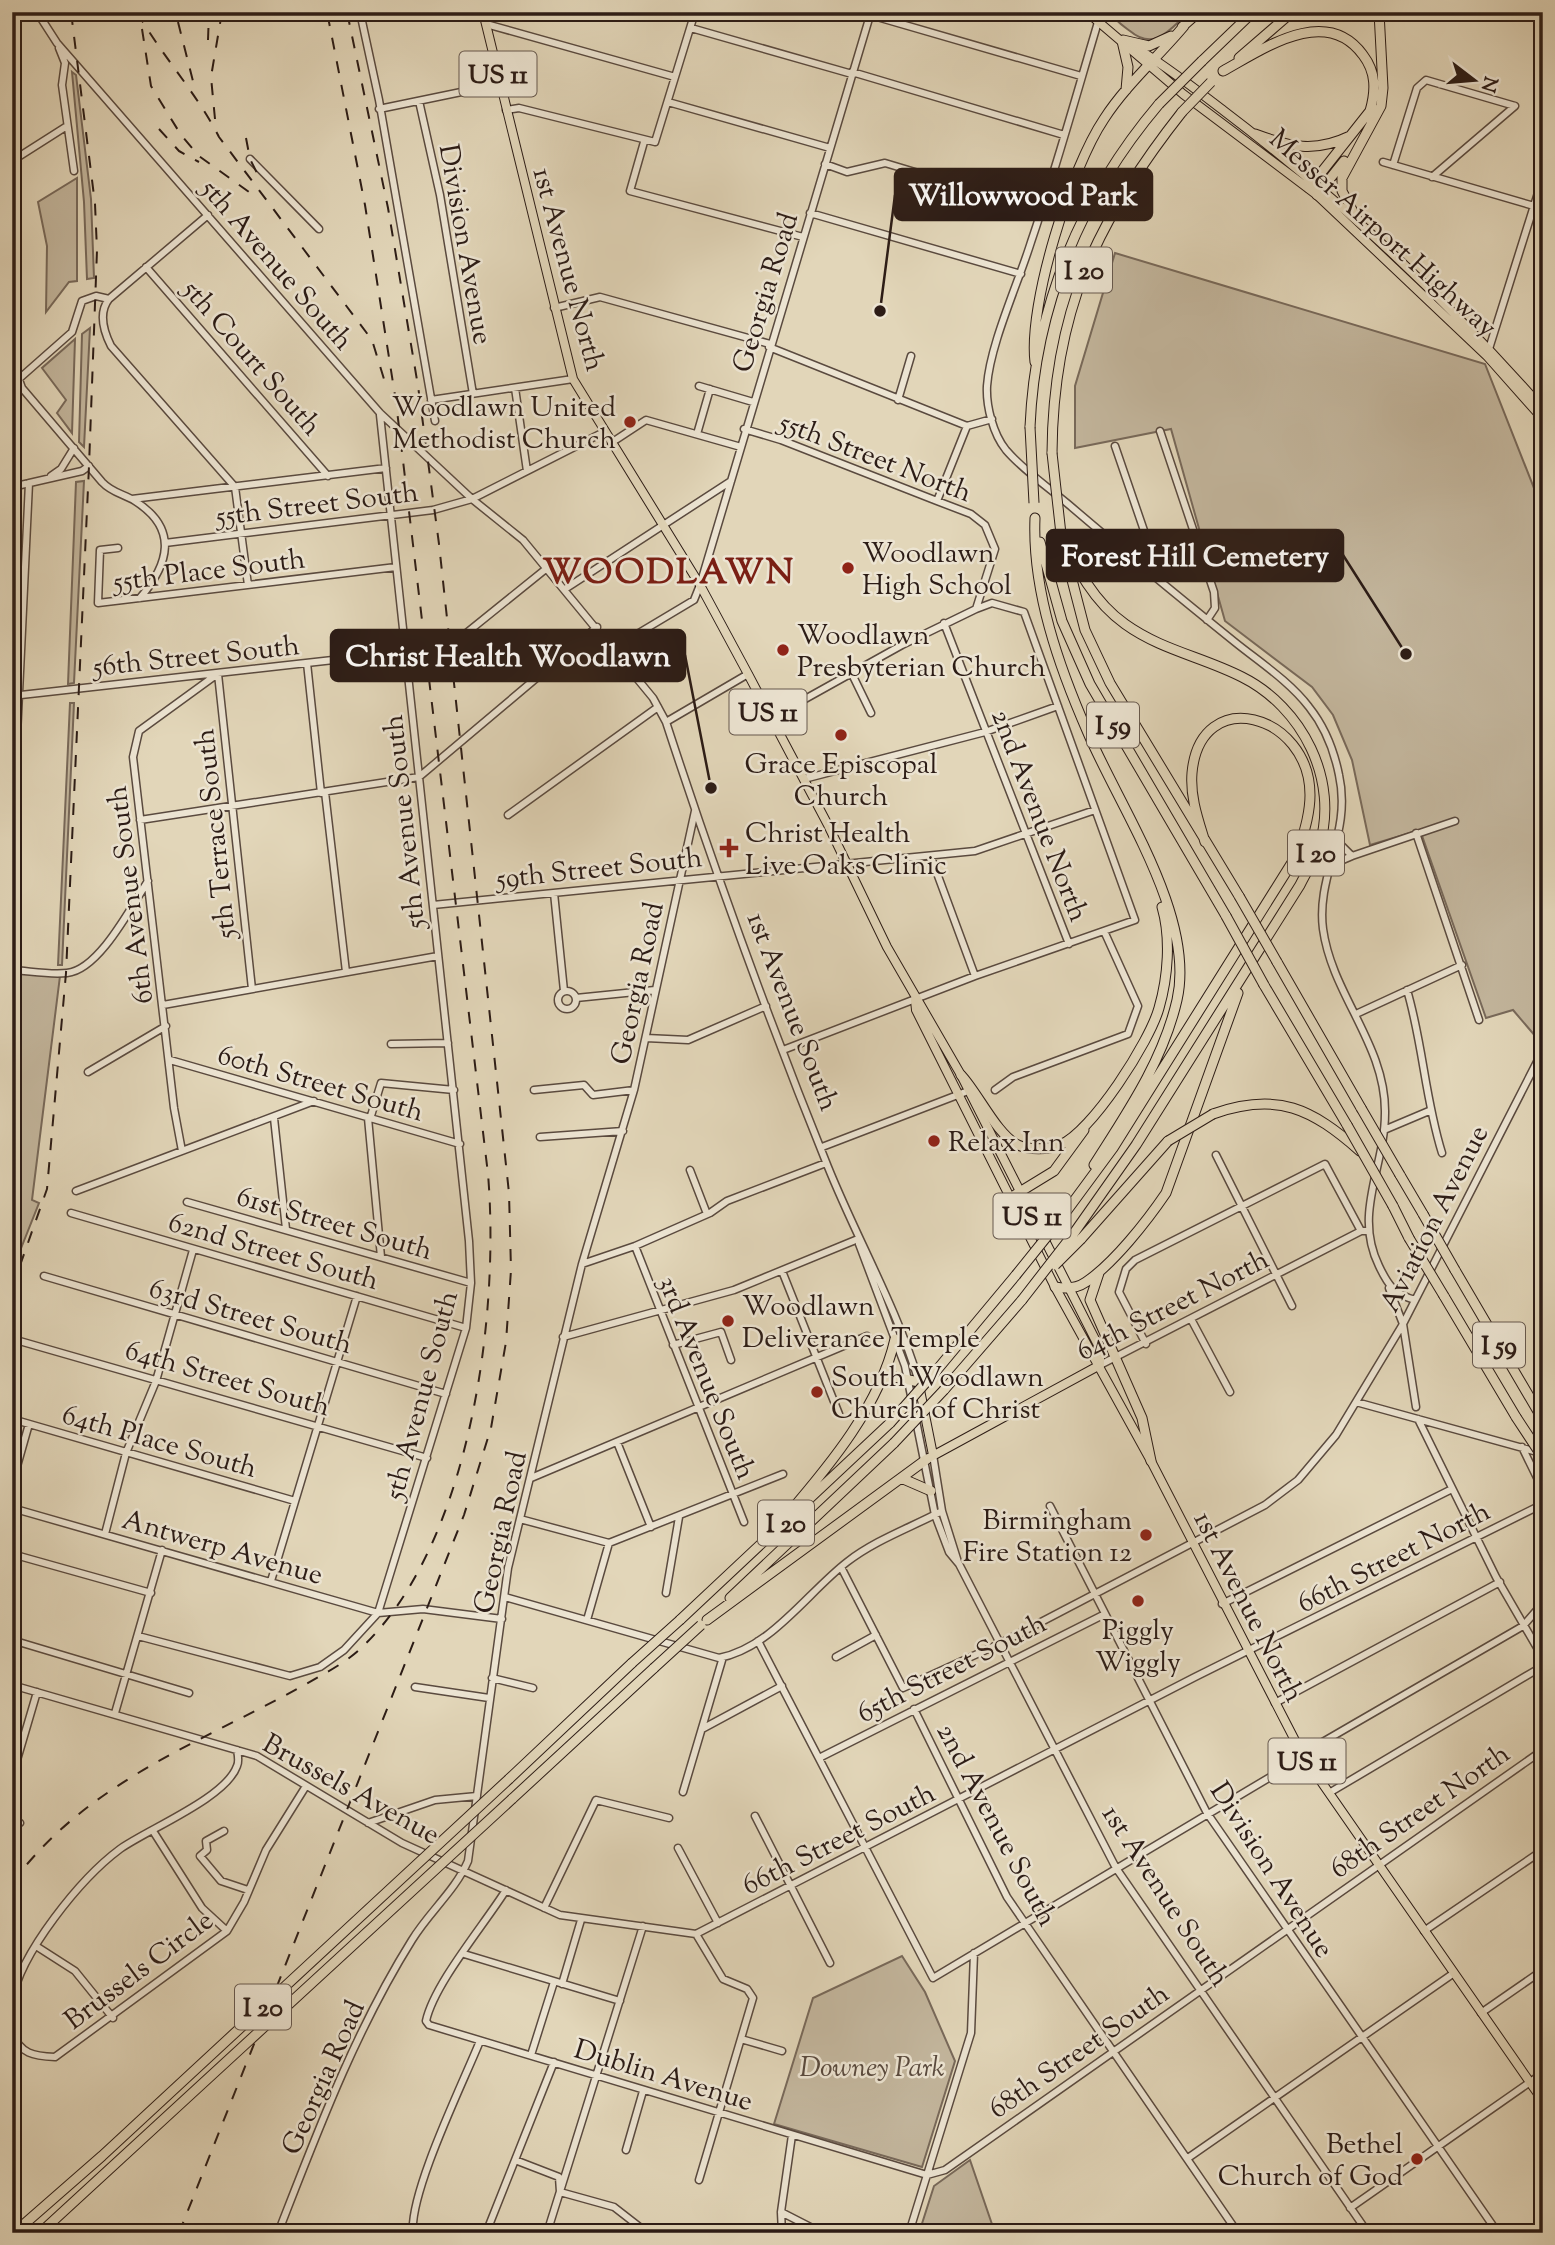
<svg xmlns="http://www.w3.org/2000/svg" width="1555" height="2245" viewBox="0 0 1555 2245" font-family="'Sorts Mill Goudy',serif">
<rect width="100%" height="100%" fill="#e2d6b9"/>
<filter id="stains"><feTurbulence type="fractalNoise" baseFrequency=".00286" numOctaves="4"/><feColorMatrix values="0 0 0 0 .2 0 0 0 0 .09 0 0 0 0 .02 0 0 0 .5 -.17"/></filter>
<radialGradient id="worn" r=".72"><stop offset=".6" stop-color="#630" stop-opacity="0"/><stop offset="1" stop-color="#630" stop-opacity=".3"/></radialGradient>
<path fill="#c3b69d" stroke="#78695a" stroke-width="2" d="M 1110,12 L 1189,12 C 1170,29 1155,52 1130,31 C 1122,25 1114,20 1110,12 Z
M 72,72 L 76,75 L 91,199 L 94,278 L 87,279 L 84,202 Z
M 77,178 L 77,281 L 69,282 L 46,312 L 47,246 L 38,202 Z
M 1115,253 L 1485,364 L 1543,511 L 1542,1044 L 1513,1010 L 1486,1018 L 1420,830 L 1370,845 L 1352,760 L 1333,715 L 1312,687 L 1225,621 L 1171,429 L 1075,448 L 1075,386 Z
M 90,328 L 84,447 L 79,442 L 82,334 Z
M 75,339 L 72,433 L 57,413 L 66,400 L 42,368 Z
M 84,481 L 74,683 L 68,684 L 76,482 Z
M 70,703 L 74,703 L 62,965 L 58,965 Z
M 12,972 L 60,976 L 32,1200 L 39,1203 L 12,1271 Z
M 902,1956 L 925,1992 L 955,2061 L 922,2167 L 774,2124 L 813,1998 Z
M 970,2160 L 995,2233 L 919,2233 L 934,2186 Z"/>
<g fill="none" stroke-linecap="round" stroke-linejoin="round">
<g stroke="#5a4a3f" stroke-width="9">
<path id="minor" d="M 37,12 L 57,43 L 380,413 L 472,499 L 523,540 L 653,698 L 666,722 C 715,872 769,1021 828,1167 C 857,1239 897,1308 919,1382
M 360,12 L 379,100 L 435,421
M 860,12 L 1081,76
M 1101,12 C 1078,89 1057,166 1031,242 C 1018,284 990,344 987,386 C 986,406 993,434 1006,450 C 1023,470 1048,487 1068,504 C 1123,551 1179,597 1236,643 C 1261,663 1290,682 1309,707 C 1325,727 1334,750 1339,775 C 1352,833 1316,875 1323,929 C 1332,995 1386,1045 1385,1113 C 1385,1167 1353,1213 1379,1266 C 1388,1285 1394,1294 1415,1300
M 1518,12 L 1543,19
M 486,24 L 675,77
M 691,28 L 852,74
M 59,48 L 65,63 L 62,85 L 74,171
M 852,72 L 1064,135
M 419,101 L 440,195 L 473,394
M 668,102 L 830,148
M 379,109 L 500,84
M 506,110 L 519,108 L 655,142 L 695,12
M 644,142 L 630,191 L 803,237
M 250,159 L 319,229
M 12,161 L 67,126
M 1383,162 L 1534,206
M 825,164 L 847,172 L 885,163 L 935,178 L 943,182 L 936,203
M 1393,165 L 1417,88 L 1426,80 L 1515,106
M 1432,177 L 1515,106
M 810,213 L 1021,274
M 979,215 L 984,196 L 1041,213
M 146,267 L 328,476
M 109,299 C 98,313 104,332 111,346 L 235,487 L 248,585
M 554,308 L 600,297 L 770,344
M 769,347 L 967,426
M 1488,352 L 1543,177
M 12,360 L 22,388 L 102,482 C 112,493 124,494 135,501 C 179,529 169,564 140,598
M 12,385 L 72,332 L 82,301 L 96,296 L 109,299 L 208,215
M 699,386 L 753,402
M 515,388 L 527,471
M 431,400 L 573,379
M 898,400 L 911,356
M 744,429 L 781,440 L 937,501 L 971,514 L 985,525 L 995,549 L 976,609
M 1160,431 L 1214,592 L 1215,608 L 1207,620
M 697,434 L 710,389
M 611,443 L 646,420 L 741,447
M 1115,446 L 1151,551
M 51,476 L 61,469 L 74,448
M 12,487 L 82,471 L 89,466
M 132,499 L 386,468
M 937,501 L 967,426 L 992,419
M 165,543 L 433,510 L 472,499 L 604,432
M 118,548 L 100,550 L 98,603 L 396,567
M 1133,560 L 1195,538
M 565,589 L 731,481
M 944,623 L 1069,944
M 612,649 L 694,600 L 700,585 L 871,12
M 307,663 L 321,793
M 851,672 L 871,713
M 218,674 L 252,989
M 12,696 L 449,647 L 547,568
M 771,718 L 902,645 L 976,609 L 992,603 L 1024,612 L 1135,920 L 975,976 L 783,1050
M 666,722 L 748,674
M 804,779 L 985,732 L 1058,706
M 325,792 L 346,972
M 508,815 L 658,707
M 140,820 L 419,777 L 597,627
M 1416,833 L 1479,1020
M 12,840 L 29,483
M 1338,842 L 1352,856 L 1455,821
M 931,857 L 975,976
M 1331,865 L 1352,856
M 554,893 L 564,991
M 433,905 L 975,851 L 1095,810
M 12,970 C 30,971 49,975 67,973 C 99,970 131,907 148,881
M 1407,990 C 1423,1044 1425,1099 1442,1153
M558 1000a9 9 0 1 1 18 0a9 9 0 1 1-18 0Z
M 576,998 L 655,990
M 163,1005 L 438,956
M 1356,1014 L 1462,965
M 646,1038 L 688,1040 L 766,1006
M 391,1044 L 448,1043
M 170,1060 L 460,1144
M 88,1072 L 166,1026
M 534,1090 L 584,1085 L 593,1095 L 634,1090
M 995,1090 L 1013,1077 L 1128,1034 L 1138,1006 L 1104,931
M 274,1118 L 286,1229
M 368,1118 L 381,1257
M 370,1119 L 381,1083 L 454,1090
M 1384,1130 L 1429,1111
M 540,1137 L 623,1131
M 822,1147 L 968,1091
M 182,1151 L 174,1108 L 133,757 L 139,731 L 216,675
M 1216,1155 L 1292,1306
M 690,1170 L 707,1214
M 76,1191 L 314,1101
M 187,1202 L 471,1283
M 71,1213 L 466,1328
M 859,1244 L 905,1366 L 935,1515 L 949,1552 L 959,1564 L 1116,1868 L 1368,2233
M 635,1246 L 744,1522
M 582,1264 L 635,1246 L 710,1213 L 727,1201 L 826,1163
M 782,1271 L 839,1414
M 44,1276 L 446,1394
M 1389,1288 L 1403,1324 L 1416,1407
M 1191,1319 L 1230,1392
M 563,1337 L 734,1290 L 858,1239
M 16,1340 L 427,1458
M 1146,1344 L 1119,1292 L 1126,1269 L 1135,1260 L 1325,1164 L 1361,1231 L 1367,1231
M 673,1345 L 721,1332 L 731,1360
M 1100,1365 L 1361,1231
M 1356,1402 L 1541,1453
M 12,1419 L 295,1501
M 1418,1419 L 1496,1577 L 1543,1658
M 617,1442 L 651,1527
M 1522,1447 L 1543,1490
M 933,1455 L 942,1511 L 958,1562
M 531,1478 L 867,1336
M 12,1484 L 29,1424
M 1050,1506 L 1207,1813 L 1498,2233
M 12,1508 L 378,1613 L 423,1609 L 502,1619
M 520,1519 L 609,1543 L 783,1474
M 105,1534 L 126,1453 L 156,1381 L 193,1250
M 12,1554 L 151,1593
M 841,1567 L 903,1688 L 999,1644 L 1265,1505 L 1298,1480 L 1336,1435 L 1403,1324 L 1543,1050
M 271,1581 L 357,1296
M 666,1593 L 679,1517
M 505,1597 L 719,1658 C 771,1648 807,1593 847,1562 C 875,1540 912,1527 942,1511
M 1222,1604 L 1452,1489
M 587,1620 L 609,1543
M 138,1636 L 290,1676 L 320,1667 L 344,1650 L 378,1613 L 466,1328 L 471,1283 L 469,1241 L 380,415
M 12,1640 L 189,1693
M 758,1641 L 933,1978 L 1287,1767 L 1302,1754 L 1523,1626 L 1543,1603
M 836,1657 L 876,1635
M 492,1678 L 533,1688
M 12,1685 L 257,1756 L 402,1843 L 560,1915 L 696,1934
M 415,1687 L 489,1698
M 1275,1703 L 1500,1582
M 914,1709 L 1007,1897 L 1238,2233
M 115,1713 L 162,1550
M 702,1729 L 782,1686
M 819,1758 L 1103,1615
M 12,1777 L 37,1692
M 683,1792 L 723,1657
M 1329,1793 L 1543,1666
M 755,1816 L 830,1963
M 12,1820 L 20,1823
M 368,1823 L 435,1800 L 477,1796
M 153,1831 L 202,1908 L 227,1931
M 224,1831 L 206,1841 L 207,1850 L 200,1856 L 221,1881 L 248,1890
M 678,1848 L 718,1923
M 506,1890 C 484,1925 434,1984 426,2021 L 429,2025 L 927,2175
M 544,1908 L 596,1800 L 669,1818
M 1424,1931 L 1543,1850
M 696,1934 L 1195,1677 L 1543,1504
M 696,1934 L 723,1979 L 747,1989 L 753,1998 L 699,2180
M 36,1946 L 75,1971 L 113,2018
M 464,1954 L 620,2001
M 562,1984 L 581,1920
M 12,2001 C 20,1953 81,1878 120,1849 C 148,1829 226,1798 237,1766 C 239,1762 238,1755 237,1750
M 1481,2013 L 1543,1970
M 12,2033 C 21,2054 33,2056 55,2057 L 227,1931 L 244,1902 L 266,1850 L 306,1786
M 741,2039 L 782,2051
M 531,2055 L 554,1982
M 626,2150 L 643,2091
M 1188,2158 L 1454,1973
M 515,2160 L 559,2177 L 560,2192 L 614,2207 L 641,2228 L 654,2233
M 927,2175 L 945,2170 L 1543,1750
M 1350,2208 L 1543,2073
M 781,2212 L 822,2233
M 278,2233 C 317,2133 355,2031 412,1940 C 429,1912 455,1891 468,1861 L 508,1568 L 582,1264 L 634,1090 L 695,811
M 413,2233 C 409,2193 463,2083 480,2041
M 486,2233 L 554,2062
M 547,2233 L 643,1926
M 782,2233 L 781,2212 L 792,2135
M 909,2233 L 971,2033 L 974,1953"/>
</g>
<g stroke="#2c1c16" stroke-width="10">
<path id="major" d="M 483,12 L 573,379 L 700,585 L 748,674 L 828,825 L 887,947 L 961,1075 L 1100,1349 L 1100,1365
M 1087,12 L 1183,94 L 1317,195 L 1487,356 L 1543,419
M 1133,46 C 1165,65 1194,88 1224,111 C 1340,199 1446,299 1543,409
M 915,1000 L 916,1010 L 1055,1287 L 1151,1461 L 1302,1754 L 1543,2101
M 919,1385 L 933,1455
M 927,1459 L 1100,1365"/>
</g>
<g stroke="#2c1c16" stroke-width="11">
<path id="highway" d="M 1182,27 L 1199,12
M 1123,40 L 1149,46 L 1171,36
M 1122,41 L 1128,67 L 1126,90
M 1239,58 L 1292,12
M 1202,61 L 1253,12
M 1223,71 C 1263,49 1326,4 1363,55 C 1376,72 1376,90 1370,111 L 1309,188
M 1255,134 C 1290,147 1315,153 1350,136
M 1317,195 L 1344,161
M 1358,221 L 1342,191 L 1342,178 L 1381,106 L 1383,88 L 1379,12
M 1035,362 C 1028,304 1071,168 1104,119 C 1126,85 1158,57 1184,26
M 1030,427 C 1035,306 1081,196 1159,104
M 1052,453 C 1053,312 1096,221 1182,112
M 1035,518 C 1032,591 1059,667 1088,733 C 1120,808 1196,917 1177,1000 C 1163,1061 1127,1113 1094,1165
M 1061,534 C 1076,568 1094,602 1125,624 C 1161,650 1203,657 1242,677 C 1302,707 1340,780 1319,847 C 1314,860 1306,873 1300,885 L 1136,1145 L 1074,1233
M 1040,542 L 1062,621 L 1090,684 L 1226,916
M 1064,549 L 1085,630 L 1110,683 L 1239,896
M 1277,962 L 1361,1108
M 1264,985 L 1347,1125
M 961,1075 C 978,1093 997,1135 1018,1145 C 1029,1150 1048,1150 1060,1145 C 1092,1132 1150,1041 1159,1008 C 1168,977 1171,938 1162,907
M 1213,1114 C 1278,1091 1312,1109 1360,1151
M 1400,1175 L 1423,1214
M 1010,1198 L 1054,1171 L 1084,1130
M 1393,1206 L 1409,1238
M 1057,1224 L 1113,1148 L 1298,853 C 1303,835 1310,815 1310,795 C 1310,714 1200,683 1192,773 C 1190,797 1198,819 1205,842
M 1081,1239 L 1168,1141
M 1455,1270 L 1543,1420
M 1099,1273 L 1090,1300 L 1142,1418 L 1151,1461
M 1055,1287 C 1066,1289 1076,1289 1086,1282 C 1114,1263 1147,1221 1166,1193 L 1238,993
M 1444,1296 L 1516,1417
M 936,1371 L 1016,1275
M 882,1381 L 894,1377 L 919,1382
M 944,1390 L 1022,1300
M 901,1478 L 931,1491
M 787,1515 C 830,1465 880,1405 895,1339
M 730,1598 L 894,1443
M 680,1620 L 890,1423
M 707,1620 L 927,1459
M 509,1779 L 632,1663
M 512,1799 L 654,1668"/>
</g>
<use href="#minor" stroke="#ece4d2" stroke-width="6"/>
<use href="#major" stroke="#e2d6b9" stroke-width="8"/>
<use href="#highway" stroke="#e2d6b9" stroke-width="9"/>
<path stroke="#2c1c16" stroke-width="2" stroke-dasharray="12 12" stroke-linecap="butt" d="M 137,12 C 162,56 196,92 219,137 L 372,340 L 384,379
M 178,22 L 195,89
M 142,29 L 151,86 L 181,135 L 199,156 L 256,197
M 208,40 L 209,12
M 215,119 L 211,77 L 222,12
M 159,129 L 179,151 L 199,162
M 246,138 L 250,159 L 260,179
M 12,1288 L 47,1189 L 66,973 L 89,466 L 97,250 L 95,204 L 71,12
M 12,1883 C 92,1776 208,1741 320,1676 C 333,1669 348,1660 359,1650 C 470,1548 500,1317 488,1174 L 396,402 L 365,205 L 327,12
M 179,2233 L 464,1515 L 491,1428 L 506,1342 L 511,1270 L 509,1193 L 439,544 L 418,386 L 388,208 L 347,12"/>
<g stroke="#2c1c16" stroke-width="11" stroke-linecap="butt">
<path id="highway-bridge" d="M 1159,104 L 1202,61
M 1182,112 L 1211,82
M 1030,427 L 1034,503
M 1052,453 L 1061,534
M 1239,896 L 1277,962
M 1226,916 L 1264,985
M 1361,1108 L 1400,1175
M 1347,1125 L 1393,1206
M 1168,1141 L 1213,1114
M 1423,1214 L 1455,1270
M 1409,1238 L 1444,1296
M 1055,1265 L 1081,1239
M 1016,1275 L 1057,1224
M 1022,1300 L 1074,1233
M 1516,1417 L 1543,1458
M 890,1423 L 936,1371
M 894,1443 L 944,1390
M 632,1663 L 680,1620
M 654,1668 L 701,1625
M 14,2233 L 102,2156 L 509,1779
M 40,2233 L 512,1799"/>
</g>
<use href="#highway-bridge" stroke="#e2d6b9" stroke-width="9"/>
</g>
<g fill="#8f2418" stroke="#ece4d2" stroke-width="2.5">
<circle cx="630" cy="422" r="7"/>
<circle cx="848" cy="568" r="7"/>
<circle cx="783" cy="650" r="7"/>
<circle cx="841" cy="735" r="7"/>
<path d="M725.5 837.5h7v7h7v7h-7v7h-7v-7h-7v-7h7z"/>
<circle cx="934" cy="1141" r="7"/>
<circle cx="728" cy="1321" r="7"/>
<circle cx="817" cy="1392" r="7"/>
<circle cx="1146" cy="1535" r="7"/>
<circle cx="1138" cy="1601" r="7"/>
<circle cx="1417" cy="2159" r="7"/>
</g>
<g text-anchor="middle" stroke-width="5" stroke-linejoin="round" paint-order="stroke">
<g fill="#ece4d2" stroke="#66584e" stroke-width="2">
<rect x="459.5" y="51.5" width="77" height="45" rx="5"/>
<rect x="1056" y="247.5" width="56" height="45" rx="5"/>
<rect x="729.5" y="689.5" width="77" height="45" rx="5"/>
<rect x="1087" y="702.5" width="52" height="45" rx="5"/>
<rect x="1288" y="830.5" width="56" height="45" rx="5"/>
<rect x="993.5" y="1193.5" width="77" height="45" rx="5"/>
<rect x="1473" y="1322.5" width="52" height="45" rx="5"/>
<rect x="758" y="1500.5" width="56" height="45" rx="5"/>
<rect x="1268.5" y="1738.5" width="77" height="45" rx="5"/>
<rect x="235" y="1984.5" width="56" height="45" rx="5"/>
</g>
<g font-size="26" font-weight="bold" fill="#2c1c16">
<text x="498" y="83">US 11</text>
<text x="1084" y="279">I 20</text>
<text x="768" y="721">US 11</text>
<text x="1113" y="734">I 59</text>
<text x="1316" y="862">I 20</text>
<text x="1032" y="1225">US 11</text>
<text x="1499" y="1354">I 59</text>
<text x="786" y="1532">I 20</text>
<text x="1307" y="1770">US 11</text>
<text x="263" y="2016">I 20</text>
</g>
<g font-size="28" fill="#2c1c16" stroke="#ece4d2">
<text transform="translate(1384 232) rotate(42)" y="10">Messer Airport Highway</text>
<text transform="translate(467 244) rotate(80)" y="10">Division Avenue</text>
<text transform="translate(278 264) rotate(49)" y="10">5th Avenue South</text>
<text transform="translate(570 269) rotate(75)" y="10">1st Avenue North</text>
<text transform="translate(764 292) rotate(-73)" y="10">Georgia Road</text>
<text transform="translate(253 357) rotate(49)" y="10">5th Court South</text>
<text transform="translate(876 456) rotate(21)" y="10">55th Street North</text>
<text transform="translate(317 503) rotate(-7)" y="10">55th Street South</text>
<text transform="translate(209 569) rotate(-7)" y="10">55th Place South</text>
<text transform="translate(196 655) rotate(-6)" y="10">56th Street South</text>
<text transform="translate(1041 815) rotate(69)" y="10">2nd Avenue North</text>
<text transform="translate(403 822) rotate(-96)" y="10">5th Avenue South</text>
<text transform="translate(214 834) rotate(-96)" y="10">5th Terrace South</text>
<text transform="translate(599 867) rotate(-6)" y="10">59th Street South</text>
<text transform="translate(129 895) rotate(-97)" y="10">6th Avenue South</text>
<text transform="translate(636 983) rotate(-78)" y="10">Georgia Road</text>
<text transform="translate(794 1011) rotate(69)" y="10">1st Avenue South</text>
<text transform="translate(321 1082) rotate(16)" y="10">60th Street South</text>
<text transform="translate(1433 1218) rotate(-63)" y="10">Aviation Avenue</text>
<text transform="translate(335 1222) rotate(16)" y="10">61st Street South</text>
<text transform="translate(274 1250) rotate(16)" y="10">62nd Street South</text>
<text transform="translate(1172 1304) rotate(-27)" y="10">64th Street North</text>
<text transform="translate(251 1315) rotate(16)" y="10">63rd Street South</text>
<text transform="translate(228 1377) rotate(16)" y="10">64th Street South</text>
<text transform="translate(708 1377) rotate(68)" y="10">3rd Avenue South</text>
<text transform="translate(420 1395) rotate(-75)" y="10">5th Avenue South</text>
<text transform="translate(160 1440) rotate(16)" y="10">64th Place South</text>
<text transform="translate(499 1532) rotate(-78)" y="10">Georgia Road</text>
<text transform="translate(223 1546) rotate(16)" y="10">Antwerp Avenue</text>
<text transform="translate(1393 1556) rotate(-27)" y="10">66th Street North</text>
<text transform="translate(1250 1606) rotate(63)" y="10">1st Avenue North</text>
<text transform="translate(951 1667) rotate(-27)" y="10">65th Street South</text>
<text transform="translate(352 1788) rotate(29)" y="10">Brussels Avenue</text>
<text transform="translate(1419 1810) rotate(-35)" y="10">68th Street North</text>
<text transform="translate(998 1824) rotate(62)" y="10">2nd Avenue South</text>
<text transform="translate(838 1838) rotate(-27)" y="10">66th Street South</text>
<text transform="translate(1273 1869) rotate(57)" y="10">Division Avenue</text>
<text transform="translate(1167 1895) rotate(57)" y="10">1st Avenue South</text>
<text transform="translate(138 1969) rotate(-37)" y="10">Brussels Circle</text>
<text transform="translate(1078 2050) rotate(-35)" y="10">68th Street South</text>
<text transform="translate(664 2074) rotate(17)" y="10">Dublin Avenue</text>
<text transform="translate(322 2077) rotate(-66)" y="10">Georgia Road</text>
</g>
<g font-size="28" fill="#2c1c16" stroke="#ece4d2" text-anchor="start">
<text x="616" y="416" text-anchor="end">Woodlawn United<tspan x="616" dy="32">Methodist Church</tspan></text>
<text x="862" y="562">Woodlawn<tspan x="862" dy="32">High School</tspan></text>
<text x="797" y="644">Woodlawn<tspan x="797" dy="32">Presbyterian Church</tspan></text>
<text x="841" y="773" text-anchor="middle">Grace Episcopal<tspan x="841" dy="32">Church</tspan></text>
<text x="745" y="842">Christ Health<tspan x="745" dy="32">Live Oaks Clinic</tspan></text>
<text x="948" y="1151">Relax Inn</text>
<text x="742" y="1315">Woodlawn<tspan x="742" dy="32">Deliverance Temple</tspan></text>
<text x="831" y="1386">South Woodlawn<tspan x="831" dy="32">Church of Christ</tspan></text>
<text x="1132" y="1529" text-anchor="end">Birmingham<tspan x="1132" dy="32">Fire Station 12</tspan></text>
<text x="1138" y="1639" text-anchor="middle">Piggly<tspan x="1138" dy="32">Wiggly</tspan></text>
<text x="1403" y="2153" text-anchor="end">Bethel<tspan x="1403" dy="32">Church of God</tspan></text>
</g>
<g font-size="28" font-style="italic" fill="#594a3e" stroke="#ece4d2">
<text x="872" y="2076">Downey Park</text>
</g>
<g font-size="35" font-weight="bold" letter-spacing="2" fill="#7a1f14" stroke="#ece4d2">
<text x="669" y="583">WOODLAWN</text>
</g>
</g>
<path fill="none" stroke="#2c1c16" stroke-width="2.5" d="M880 311L895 195M1406 654L1343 555M711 788L685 655"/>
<g fill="#2c1c16" stroke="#ece4d2" stroke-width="2.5">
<circle cx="880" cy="311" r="7"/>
<circle cx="1406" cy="654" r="7"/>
<circle cx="711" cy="788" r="7"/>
</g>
<g fill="#2c1c16" stroke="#2c1c16" stroke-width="2.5">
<rect x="895" y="169" width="257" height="51" rx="7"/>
<rect x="1047" y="530" width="296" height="51" rx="7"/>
<rect x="331" y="630" width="354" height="51" rx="7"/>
</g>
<g font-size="30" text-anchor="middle" font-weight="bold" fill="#fff">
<text x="1023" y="205">Willowwood Park</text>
<text x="1195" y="566">Forest Hill Cemetery</text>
<text x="508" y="666">Christ Health Woodlawn</text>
</g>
<rect width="1555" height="2245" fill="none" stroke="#e2d6b9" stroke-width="42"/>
<rect x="14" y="14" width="1527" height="2217" fill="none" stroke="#2c1c16" stroke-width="3.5"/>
<rect x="21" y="21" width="1513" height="2203" fill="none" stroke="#2c1c16" stroke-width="2"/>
<g transform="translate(1474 80) rotate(106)" stroke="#ece4d2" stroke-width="5" paint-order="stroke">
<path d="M0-5L12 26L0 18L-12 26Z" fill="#2c1c16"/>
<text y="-10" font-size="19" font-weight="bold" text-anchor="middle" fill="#2c1c16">N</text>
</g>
<rect width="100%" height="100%" filter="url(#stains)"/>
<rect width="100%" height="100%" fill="url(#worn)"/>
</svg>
